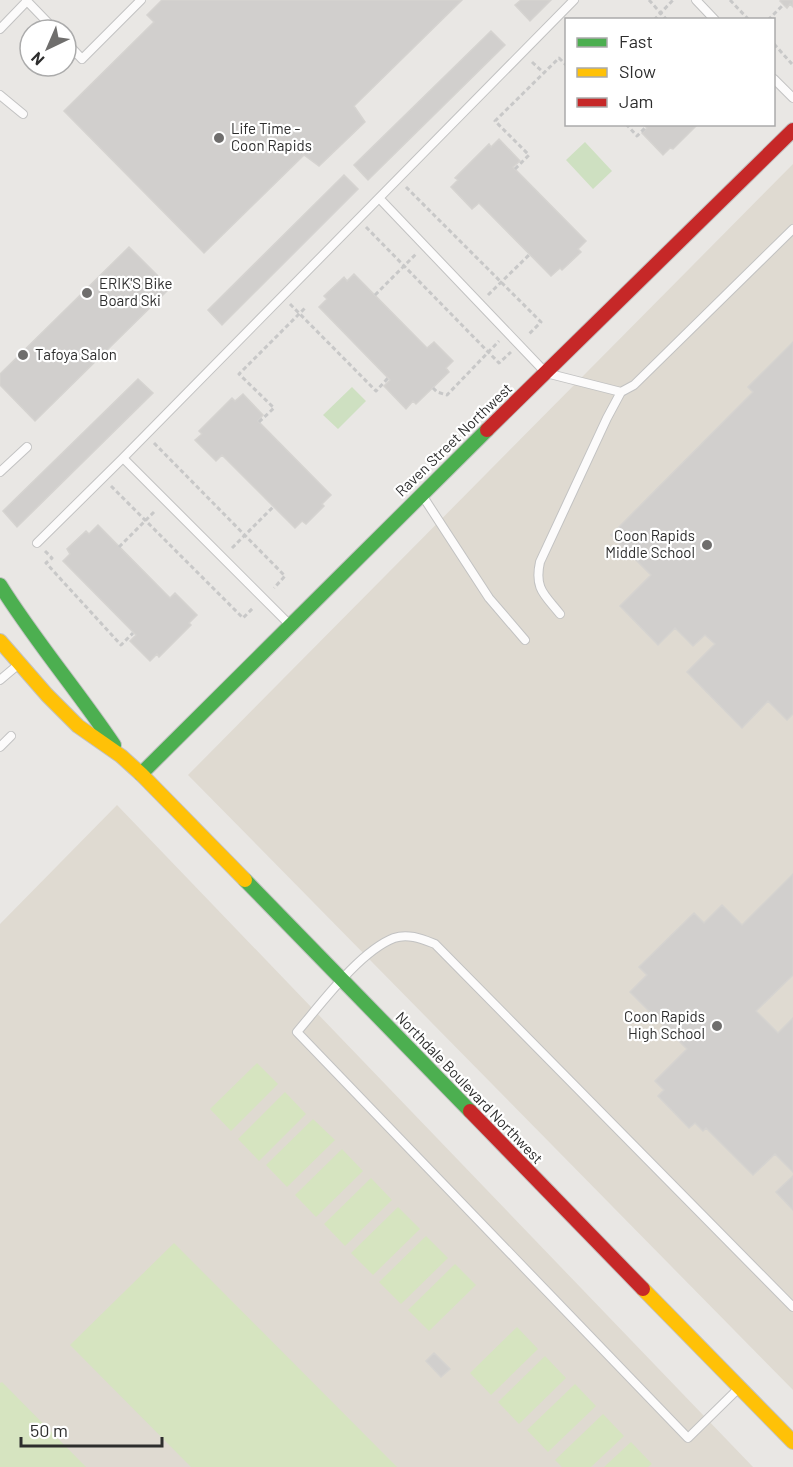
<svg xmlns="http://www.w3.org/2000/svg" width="793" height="1467" viewBox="0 0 793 1467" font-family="Barlow,sans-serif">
<rect width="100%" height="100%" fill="#e9e7e4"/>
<path fill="#dfdad1" d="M 793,164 L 793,1390 L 188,775 Z
M 117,805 L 753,1467 L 0,1467 L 0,924 Z"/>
<path fill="#cee0c1" d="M 585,142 L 612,171 L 593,189 L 566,160 Z
M 352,387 L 366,401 L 338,429 L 323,415 Z"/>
<path fill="#d6e4c0" d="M 257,1063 L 278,1084 L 231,1131 L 210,1109 Z
M 285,1092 L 306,1114 L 259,1161 L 238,1139 Z
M 313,1119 L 335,1140 L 287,1187 L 266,1165 Z
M 342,1149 L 363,1171 L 316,1217 L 295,1195 Z
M 371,1178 L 392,1200 L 345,1246 L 324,1224 Z
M 398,1207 L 420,1229 L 373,1275 L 351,1253 Z
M 426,1236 L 448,1258 L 401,1304 L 379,1282 Z
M 174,1243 L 397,1467 L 191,1467 L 70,1345 Z
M 455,1264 L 476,1285 L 429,1331 L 408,1310 Z
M 517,1327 L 538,1349 L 491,1395 L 470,1373 Z
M 545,1356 L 566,1378 L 519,1424 L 498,1402 Z
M 2,1382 L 86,1467 L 0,1467 L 0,1383 Z
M 575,1384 L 596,1406 L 548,1452 L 527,1430 Z
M 603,1414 L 624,1436 L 591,1467 L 562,1467 L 555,1460 Z
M 631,1442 L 652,1464 L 648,1467 L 604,1467 Z"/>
<path fill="#d1cfcd" stroke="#d5d3d0" stroke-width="1.5" d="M 162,0 L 462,0 L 354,106 L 365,122 L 319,166 L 304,155 L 204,253 L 64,111 L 154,22 L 147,15 Z
M 521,0 L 551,0 L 530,21 L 515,5 Z
M 781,0 L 793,0 L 793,7 L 790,4 L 787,8 L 780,1 Z
M 491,31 L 505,45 L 368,180 L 354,165 Z
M 643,124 L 698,124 L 673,149 L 670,148 L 663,155 L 642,133 L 647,128 Z
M 499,139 L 520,161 L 513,167 L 586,241 L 578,249 L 581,252 L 562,270 L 560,268 L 551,276 L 479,203 L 472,209 L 451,187 L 458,180 L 455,178 L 489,144 L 491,147 Z
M 344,175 L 358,189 L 222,325 L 208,310 Z
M 129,247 L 170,288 L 35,421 L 0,385 L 0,374 Z
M 354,274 L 427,348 L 434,342 L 453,361 L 446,368 L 449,372 L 416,404 L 413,401 L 406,409 L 384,386 L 390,380 L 319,307 L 327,299 L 324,296 L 344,277 L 347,281 Z
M 793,342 L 793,714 L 787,720 L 768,701 L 742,728 L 687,672 L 715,644 L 705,635 L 693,646 L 675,628 L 658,645 L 620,606 L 651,575 L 611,535 L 753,392 L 748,387 Z
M 138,379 L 153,393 L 17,527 L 3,511 Z
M 243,394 L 263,415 L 258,421 L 331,495 L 322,504 L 324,506 L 306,524 L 302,521 L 295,528 L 222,455 L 216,461 L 195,440 L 202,434 L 199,431 L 232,398 L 235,401 Z
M 98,525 L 170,598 L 175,593 L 197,615 L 189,623 L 191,625 L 159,657 L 157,654 L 150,661 L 130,641 L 136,635 L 63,561 L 70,554 L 67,549 L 86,531 L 89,534 Z
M 793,874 L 793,975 L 756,1011 L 778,1033 L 793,1018 L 793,1172 L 775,1154 L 753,1175 L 706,1128 L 703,1131 L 695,1123 L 689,1128 L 658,1096 L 664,1090 L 655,1081 L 687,1049 L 630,992 L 647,975 L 639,967 L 694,913 L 704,923 L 722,905 L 742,925 Z
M 793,1176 L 793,1210 L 776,1192 Z
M 434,1353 L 450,1369 L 441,1377 L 426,1361 Z"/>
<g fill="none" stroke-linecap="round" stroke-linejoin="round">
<g stroke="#c2c2c2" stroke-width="10">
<path id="lane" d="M 26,0 L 55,30
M 696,0 L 715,20
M 0,29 L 27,1
M 66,42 L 82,59 L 141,0
M 774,79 L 793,98
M 0,95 L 23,114
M 380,199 L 546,373 L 621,392 L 634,385 L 793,229
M 0,472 L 27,447
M 422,495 L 489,598 L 525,640
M 37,543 L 123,458
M 560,614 C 545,595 534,589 540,562 L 607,418 L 621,392
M 289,624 L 123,458 L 574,0
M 0,680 L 19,664
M 0,747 L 11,736
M 739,1388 L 688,1438 L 297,1032 C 321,1004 360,951 394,938 C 408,933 422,939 435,944 L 793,1307"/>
</g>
<g stroke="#c2c2c2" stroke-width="16">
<path id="fast" d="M 0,585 C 35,641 77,690 114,745
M 141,774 L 487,430
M 245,880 L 470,1111"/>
</g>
<g stroke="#c2c2c2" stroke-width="16">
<path id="slow" d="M 0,641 L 47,695 L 78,726 L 121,756 L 141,774 L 245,880
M 643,1289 L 793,1442"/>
</g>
<g stroke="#c2c2c2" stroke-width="16">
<path id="jam" d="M 487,430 L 793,130
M 470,1111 L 643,1289"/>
</g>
<path stroke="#c8c8c8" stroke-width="3" stroke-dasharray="4.5 3" stroke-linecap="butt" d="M 649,0 L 667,20
M 730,0 L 749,20
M 654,20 L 673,0
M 768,20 L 784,4
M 774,44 L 792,64
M 532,62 L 544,73
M 626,124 L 637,136 L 646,127
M 515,169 L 529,155 L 495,121 L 559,58 L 566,65
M 406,187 L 541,322 L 528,335
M 366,227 L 499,363 L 511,352
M 375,295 L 416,254
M 488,295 L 530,254
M 290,304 L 376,391 L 388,378
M 433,388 L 437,392 L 447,395 L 499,341
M 259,422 L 274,408 L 239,374 L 305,308
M 154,443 L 285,576 L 274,588
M 111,486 L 243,618 L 254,607
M 119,547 L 156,510
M 232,548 L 273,507
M 45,551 L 52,558 L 46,563 L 121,645 L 133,633"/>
<use href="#lane" stroke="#fcfbfb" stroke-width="8"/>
<use href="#fast" stroke="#4caf50" stroke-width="14"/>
<use href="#slow" stroke="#ffc107" stroke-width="14"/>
<use href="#jam" stroke="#c62828" stroke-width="14"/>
</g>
<g fill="#6f6e6d" stroke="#fff" stroke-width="2">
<circle cx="219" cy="138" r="6"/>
<circle cx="87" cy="293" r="6"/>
<circle cx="23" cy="355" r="6"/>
<circle cx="707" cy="545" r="6"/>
<circle cx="717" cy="1026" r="6"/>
</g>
<g text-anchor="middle" stroke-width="4.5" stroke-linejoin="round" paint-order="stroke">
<g font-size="15" fill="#2d2d2d" stroke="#fff" text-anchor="start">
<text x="231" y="134">Life Time -<tspan x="231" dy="17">Coon Rapids</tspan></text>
<text x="99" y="289">ERIK'S Bike<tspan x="99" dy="17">Board Ski</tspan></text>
<text x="35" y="360">Tafoya Salon</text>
<text x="695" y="541" text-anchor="end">Coon Rapids<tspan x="695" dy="17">Middle School</tspan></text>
<text x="705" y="1022" text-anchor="end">Coon Rapids<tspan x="705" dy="17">High School</tspan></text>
</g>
<g font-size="15" fill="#2d2d2d" stroke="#fff">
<text transform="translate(454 440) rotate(-44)" y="5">Raven Street Northwest</text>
<text transform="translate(469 1088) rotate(46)" y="5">Northdale Boulevard Northwest</text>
</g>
</g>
<rect x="565" y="18" width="210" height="108" fill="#ffffff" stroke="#ababab" stroke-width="1.5"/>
<rect x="577" y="38" width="30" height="9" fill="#4caf50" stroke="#ababab" stroke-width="1.5"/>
<text x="619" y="48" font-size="18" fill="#2d2d2d">Fast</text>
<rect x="577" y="68" width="30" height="9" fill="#ffc107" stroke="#ababab" stroke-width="1.5"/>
<text x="619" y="78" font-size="18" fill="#2d2d2d">Slow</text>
<rect x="577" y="98" width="30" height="9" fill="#c62828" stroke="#ababab" stroke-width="1.5"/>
<text x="619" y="108" font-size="18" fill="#2d2d2d">Jam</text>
<g transform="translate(48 48) rotate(224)"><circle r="28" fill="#ffffff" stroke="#ababab" stroke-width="1.5"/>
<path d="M0-4.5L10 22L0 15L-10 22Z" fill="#6f6e6d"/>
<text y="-9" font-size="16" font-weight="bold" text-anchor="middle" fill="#2d2d2d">N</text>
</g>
<path d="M21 1437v9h141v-9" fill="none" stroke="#2d2d2d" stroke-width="3"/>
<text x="30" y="1437" font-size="18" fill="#2d2d2d" stroke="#ffffff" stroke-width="4.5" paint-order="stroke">50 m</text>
</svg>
